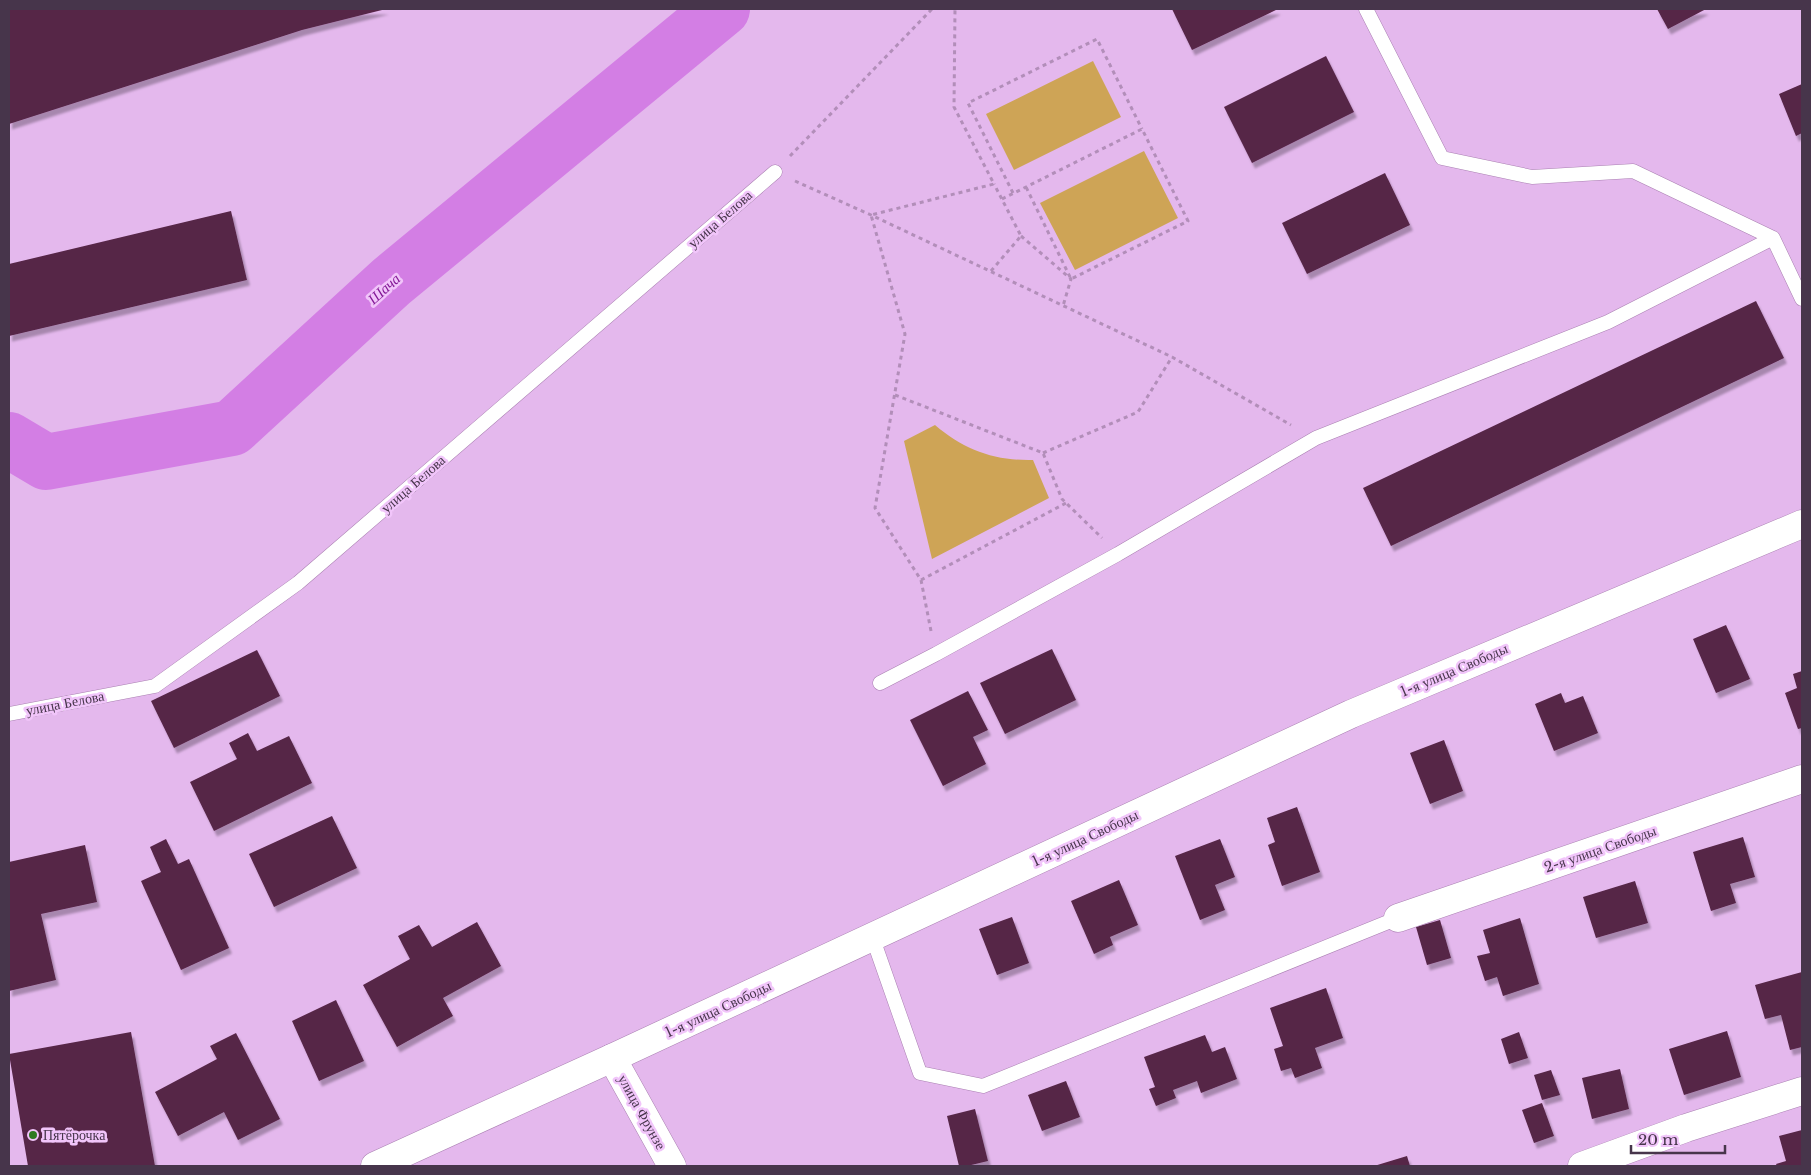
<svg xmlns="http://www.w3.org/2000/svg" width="1811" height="1175" viewBox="0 0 1811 1175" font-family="'Libre Baskerville',serif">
<defs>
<filter id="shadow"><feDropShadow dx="3" dy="5.5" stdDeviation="1" flood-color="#0004"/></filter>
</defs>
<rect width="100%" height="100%" fill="#e4b8ed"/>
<path fill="#cea456" d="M 1093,61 L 1121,117 L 1014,170 L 986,114 Z
M 1144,151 L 1178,218 L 1075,270 L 1040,203 Z
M 935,425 C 964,450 995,461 1033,460 L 1049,498 L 932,559 L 904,441 Z"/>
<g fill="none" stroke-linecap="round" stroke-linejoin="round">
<path stroke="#d37ee4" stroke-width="56" d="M 9,440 L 46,462 L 232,428 L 391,282 L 722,9"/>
</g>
<path fill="#562547" filter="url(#shadow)" d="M 9,9 L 386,9 L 302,30 L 9,124 Z
M 1172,9 L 1278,9 L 1192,50 Z
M 1657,9 L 1706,9 L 1668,29 Z
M 1326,56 L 1354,112 L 1252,163 L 1224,107 Z
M 1802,84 L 1802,133 L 1796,136 L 1779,94 Z
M 1385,173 L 1410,225 L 1307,274 L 1282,223 Z
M 231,211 L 247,280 L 9,336 L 9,264 Z
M 1756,301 L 1784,358 L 1391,546 L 1363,488 Z
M 1726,625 L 1750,679 L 1716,693 L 1693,639 Z
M 1052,649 L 1076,700 L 1005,734 L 980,683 Z
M 257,650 L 280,696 L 174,748 L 151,701 Z
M 1802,671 L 1802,728 L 1798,729 L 1785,693 L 1797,688 L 1793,674 Z
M 968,691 L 988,730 L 973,737 L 986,764 L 943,786 L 910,720 Z
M 1561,693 L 1565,703 L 1583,696 L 1598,733 L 1554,751 L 1535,704 Z
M 248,733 L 257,751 L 289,736 L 312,783 L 214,831 L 190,782 L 237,759 L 229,743 Z
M 1444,740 L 1463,791 L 1430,804 L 1410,753 Z
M 1297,807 L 1320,872 L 1282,886 L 1268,845 L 1275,842 L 1267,818 Z
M 332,816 L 357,868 L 274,907 L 249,854 Z
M 1743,837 L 1755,877 L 1730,884 L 1736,903 L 1711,911 L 1693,852 Z
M 166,839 L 178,864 L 189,859 L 229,948 L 181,970 L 141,881 L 161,872 L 150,847 Z
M 1220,839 L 1235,877 L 1215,885 L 1225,910 L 1200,920 L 1175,856 Z
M 85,845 L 97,902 L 41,914 L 56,980 L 9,991 L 9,862 Z
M 1119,880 L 1138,925 L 1110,937 L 1113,945 L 1094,954 L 1071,901 Z
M 1635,881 L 1648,923 L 1596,938 L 1583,897 Z
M 1012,917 L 1029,963 L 997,975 L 979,929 Z
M 1520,918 L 1539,984 L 1503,996 L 1497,977 L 1485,981 L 1477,956 L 1490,953 L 1483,930 Z
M 1440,920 L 1451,958 L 1427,965 L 1416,927 Z
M 477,922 L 501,966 L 443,998 L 453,1016 L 397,1047 L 363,985 L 410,959 L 398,936 L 419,925 L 432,947 Z
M 1802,972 L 1802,1047 L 1790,1050 L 1781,1015 L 1765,1019 L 1755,985 Z
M 1326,988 L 1343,1038 L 1315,1048 L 1322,1068 L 1295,1078 L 1291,1068 L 1281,1071 L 1274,1049 L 1283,1046 L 1270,1008 Z
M 336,1000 L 364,1061 L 319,1081 L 292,1021 Z
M 1727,1031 L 1741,1077 L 1684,1095 L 1669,1049 Z
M 131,1032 L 155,1166 L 28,1166 L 9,1054 Z
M 1519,1032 L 1528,1058 L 1509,1064 L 1501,1039 Z
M 236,1033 L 280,1119 L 238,1140 L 224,1112 L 178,1136 L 155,1092 L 217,1059 L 210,1046 Z
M 1205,1035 L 1212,1052 L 1225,1047 L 1237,1079 L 1201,1093 L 1197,1081 L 1173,1090 L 1176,1098 L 1156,1106 L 1149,1089 L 1155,1087 L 1144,1057 Z
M 1620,1069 L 1629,1109 L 1592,1119 L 1582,1078 Z
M 1551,1070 L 1560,1095 L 1542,1100 L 1534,1075 Z
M 1066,1081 L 1080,1117 L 1042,1131 L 1028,1095 Z
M 1542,1103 L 1554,1136 L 1534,1143 L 1522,1110 Z
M 975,1109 L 988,1161 L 967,1166 L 959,1166 L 947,1116 Z
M 1802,1130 L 1802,1166 L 1777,1166 L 1776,1164 L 1786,1161 L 1779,1136 Z
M 1407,1156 L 1410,1166 L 1374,1166 Z"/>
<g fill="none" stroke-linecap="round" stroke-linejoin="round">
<g stroke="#aa80b2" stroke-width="15">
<path id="service" d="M 1366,9 L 1442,158 L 1532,177 L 1633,171 L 1773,238 L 1802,299
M 880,683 L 936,654 L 1118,554 L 1316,438 L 1608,322 L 1773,238
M 9,714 L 155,686 L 298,583 L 775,172
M 872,936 L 920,1073 L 983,1086 L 1398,918"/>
</g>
<g stroke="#aa80b2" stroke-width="29">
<path id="minor" d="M 1398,918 L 1802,779
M 612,1058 L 672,1166
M 1582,1166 L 1686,1128 L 1802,1091"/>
</g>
<g stroke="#aa80b2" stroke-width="29">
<path id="tertiary" d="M 375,1166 L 612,1058 L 1351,714 L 1802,524"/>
</g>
<path stroke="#b28eb9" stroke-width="3" stroke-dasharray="4 4" stroke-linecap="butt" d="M 790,156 L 932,9
M 795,181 L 871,215 L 1172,357 L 1291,425
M 1013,193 L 968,103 L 1097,39 L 1142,129
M 1002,199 L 1142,129 L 1188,221 L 1071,279 L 1026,187
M 1021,236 L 1071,279 L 1063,306
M 991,271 L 1021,236 L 994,184
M 895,395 L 1043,453 L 1062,499 L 1102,538
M 1043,453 L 1138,412 L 1172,357
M 921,580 L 1066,503
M 931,631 L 921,580 L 875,508 L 905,334 L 871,215 L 994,184 L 954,107 L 955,9"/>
<use href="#service" stroke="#fff" stroke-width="14"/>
<use href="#minor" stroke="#fff" stroke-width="28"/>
<use href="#tertiary" stroke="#fff" stroke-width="28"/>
</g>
<circle fill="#2e7a21" stroke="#f1c5fa" stroke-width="2" cx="33" cy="1135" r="5"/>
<g text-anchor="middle" stroke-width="5" stroke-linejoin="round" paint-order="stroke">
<g font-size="14" fill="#47354b" stroke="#f1c5fa">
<text transform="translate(720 219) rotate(-41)" y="5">улица Белова</text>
<text transform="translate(413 484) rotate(-41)" y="5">улица Белова</text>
<text transform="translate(1454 670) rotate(-23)" y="5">1-я улица Свободы</text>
<text transform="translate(65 703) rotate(-11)" y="5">улица Белова</text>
<text transform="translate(1085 838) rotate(-25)" y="5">1-я улица Свободы</text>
<text transform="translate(1600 849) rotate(-19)" y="5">2-я улица Свободы</text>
<text transform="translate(718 1009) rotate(-25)" y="5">1-я улица Свободы</text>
<text transform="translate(642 1112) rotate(61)" y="5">улица Фрунзе</text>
</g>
<g font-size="14" fill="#47354b" stroke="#f1c5fa" text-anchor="start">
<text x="43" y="1140">Пятёрочка</text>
</g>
<g font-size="15" font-style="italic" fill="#831896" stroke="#f1c5fa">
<text transform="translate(384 289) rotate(-42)" y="5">Шача</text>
</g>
</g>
<rect width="1811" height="1175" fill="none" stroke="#47354b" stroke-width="20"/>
<path d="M1631 1145v8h94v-8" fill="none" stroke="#47354b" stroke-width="2.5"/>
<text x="1638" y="1145" font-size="15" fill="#47354b" stroke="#f1c5fa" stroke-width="4" paint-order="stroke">20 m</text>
</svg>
